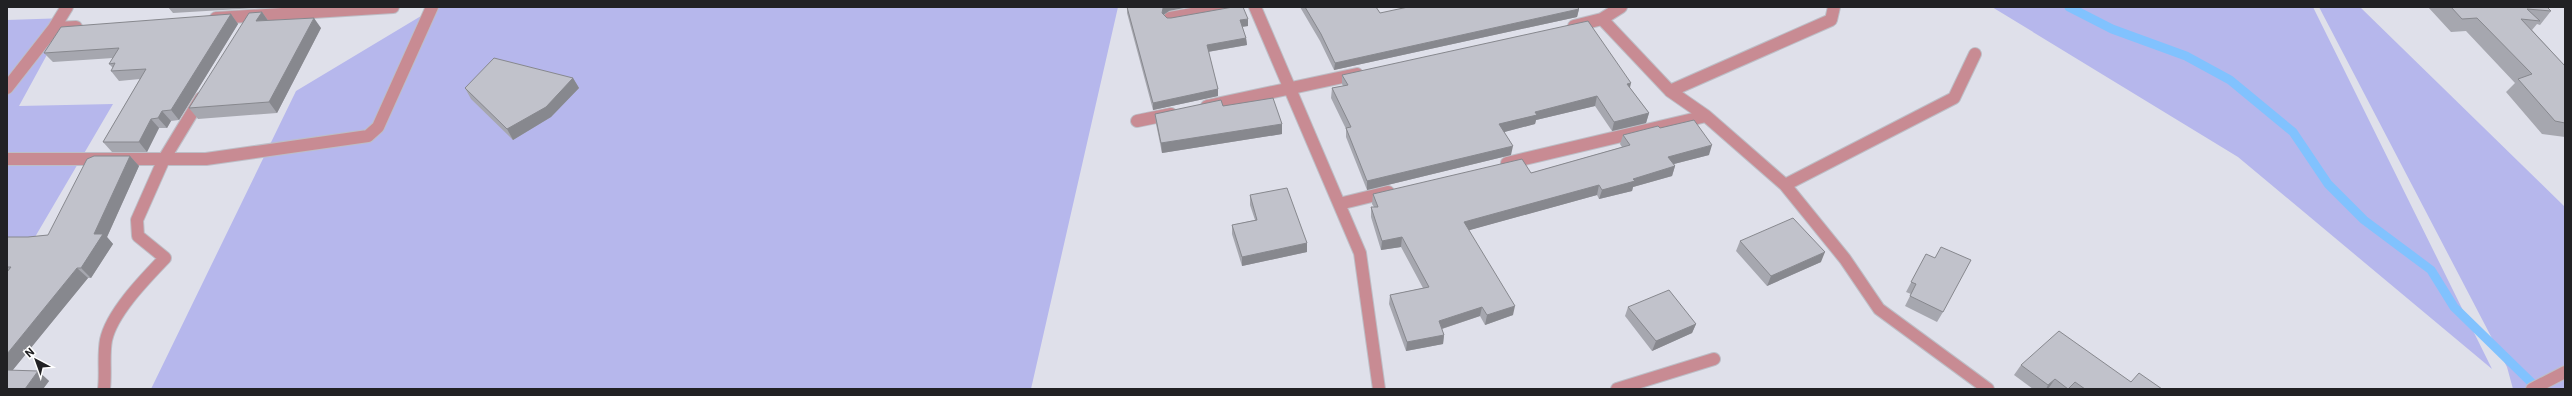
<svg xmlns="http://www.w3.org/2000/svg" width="2572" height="396" viewBox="0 0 2572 396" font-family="Roboto,sans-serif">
<rect width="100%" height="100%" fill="#dfe0ea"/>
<path fill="#b6b7ec" d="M 436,7 L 1118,7 L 1031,389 L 151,389 L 296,91 Z
M 1992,7 L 2313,7 L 2492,369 L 2238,157 Z
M 2319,7 L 2360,7 L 2565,207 L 2565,389 L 2513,389 L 2507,367 Z
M 67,18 L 19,106 L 113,104 L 35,237 L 7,240 L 7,20 Z"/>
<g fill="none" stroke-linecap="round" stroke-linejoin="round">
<path stroke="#81c2fe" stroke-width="9" d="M 2069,7 L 2112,29 L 2186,56 L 2230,80 L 2293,132 L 2328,184 L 2364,220 L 2431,270 L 2454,307 L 2538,389"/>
<g stroke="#bdbec6" stroke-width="14">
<path id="minor" d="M 1255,7 L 1360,253 L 1379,389
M 216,18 L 393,7
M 1170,18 L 1231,7
M 1602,19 L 1621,7
M 54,28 L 76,27
M 7,88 L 54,28 L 67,7
M 1670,91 L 1831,20 L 1834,7
M 1207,106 L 1357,74
M 1706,116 L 1785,185 L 1845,259 L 1879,309 L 1988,389
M 1137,121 L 1171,114
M 7,159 L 206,159 L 368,136 L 378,127 L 432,7
M 1507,163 L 1706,116 L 1670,91 L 1602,19 L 1574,26
M 1785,185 L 1954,98 L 1975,54
M 1339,204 L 1388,192
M 104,389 C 106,373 103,356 106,340 C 112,312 146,278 165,258 L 138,236 L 137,220 L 164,159 L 201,98
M 1617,389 L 1714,359
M 2532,389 L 2565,372"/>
</g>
<use href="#minor" stroke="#c88b93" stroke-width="12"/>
</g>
<path fill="#a6a7af" d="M 168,7 L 272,7 L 173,13 Z
M 1127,7 L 1169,11 L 1164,15 L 1167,18 L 1248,26 L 1242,27 L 1246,38 L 1247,45 L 1208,52 L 1218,89 L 1218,96 L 1153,110 L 1127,13 Z
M 1300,7 L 1376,7 L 1380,13 L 1579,9 L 1577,17 L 1334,70 L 1320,41 Z
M 2428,7 L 2547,7 L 2551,11 L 2540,25 L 2537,24 L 2532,30 L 2565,66 L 2565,137 L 2542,134 L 2506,92 L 2515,83 L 2466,31 L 2451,32 Z
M 262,12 L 268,20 L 321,28 L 277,113 L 198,119 L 189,108 Z
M 231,14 L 238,24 L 179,120 L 171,121 L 167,128 L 159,128 L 147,152 L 112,152 L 103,142 L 140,79 L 119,81 L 111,71 L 113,68 L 109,64 L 113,58 L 53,62 L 44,53 Z
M 1342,75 L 1630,88 L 1649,113 L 1646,123 L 1612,131 L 1595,106 L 1536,120 L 1535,124 L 1504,132 L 1511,155 L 1367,190 L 1346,137 L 1346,129 L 1331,98 L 1332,88 L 1343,86 L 1342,84 Z
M 573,78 L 579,88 L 551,117 L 513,140 L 471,99 L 465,88 Z
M 1223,106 L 1282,124 L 1282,134 L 1162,153 L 1156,124 L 1155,114 Z
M 1660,128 L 1709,155 L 1674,164 L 1675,166 L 1672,176 L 1633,187 L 1632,191 L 1599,199 L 1597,195 L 1469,230 L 1513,315 L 1485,325 L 1480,316 L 1442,329 L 1444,335 L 1443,344 L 1406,351 L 1389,304 L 1390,295 L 1423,288 L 1401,247 L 1381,250 L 1371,217 L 1371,207 L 1374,207 L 1372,204 L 1373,194 L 1531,173 L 1622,147 L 1620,144 L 1623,135 Z
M 130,156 L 139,166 L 107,237 L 113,244 L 91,278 L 88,278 L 12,371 L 38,371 L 49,381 L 43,389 L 7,389 L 7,237 L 28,237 L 48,235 Z
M 1250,195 L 1307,243 L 1307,252 L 1242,266 L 1232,234 L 1232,225 L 1255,220 L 1250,205 Z
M 1740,241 L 1821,262 L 1767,286 L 1736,251 Z
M 1926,254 L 1943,312 L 1937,322 L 1905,306 L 1911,294 L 1906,292 Z
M 1628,307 L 1696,324 L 1692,333 L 1652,351 L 1625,316 Z
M 2021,365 L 2131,382 L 2162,389 L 2033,389 L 2014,375 Z"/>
<path fill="#87888e" d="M 1164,7 L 1189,7 L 1169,11 L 1163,15 L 1162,13 L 1163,8 Z
M 1579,9 L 1577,17 L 1334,70 L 1335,63 Z
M 262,12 L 269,22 L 256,21 Z
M 231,14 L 238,24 L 179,120 L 171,110 Z
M 314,18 L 321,28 L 277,113 L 269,102 Z
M 1248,19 L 1248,26 L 1240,27 L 1240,20 Z
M 1246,38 L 1247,45 L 1207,52 L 1207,45 Z
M 573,78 L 579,88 L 551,117 L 513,140 L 507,129 Z
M 1631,83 L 1629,92 L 1627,84 Z
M 1218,89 L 1218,96 L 1153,110 L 1153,103 Z
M 1597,96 L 1595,106 L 1536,120 L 1535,124 L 1497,134 L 1499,124 L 1535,112 Z
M 162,111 L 171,121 L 167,128 L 158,118 Z
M 1649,113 L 1646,123 L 1612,131 L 1614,122 Z
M 151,119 L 159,128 L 147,152 L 139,142 Z
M 1282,124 L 1282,134 L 1162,153 L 1161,143 Z
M 1712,145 L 1709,155 L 1666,166 L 1668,157 Z
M 1513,146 L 1511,155 L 1367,190 L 1367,181 Z
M 130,156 L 139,166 L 107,237 L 113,244 L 91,278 L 81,268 L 94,234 Z
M 1675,166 L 1672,176 L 1633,187 L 1632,191 L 1599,199 L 1602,190 L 1633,179 Z
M 1599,185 L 1597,195 L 1463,232 L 1464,222 Z
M 1402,237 L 1401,247 L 1381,250 L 1382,241 Z
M 1307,243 L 1307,252 L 1242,266 L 1242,257 Z
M 1825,252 L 1821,262 L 1767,286 L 1771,276 Z
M 77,268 L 88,278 L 7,377 L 7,354 Z
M 1515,306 L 1513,315 L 1485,325 L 1487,315 Z
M 1482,307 L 1480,316 L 1438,330 L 1439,321 Z
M 1696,324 L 1692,333 L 1652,351 L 1656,341 Z
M 1444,335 L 1443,344 L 1406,351 L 1407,342 Z
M 38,371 L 49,381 L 43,389 L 25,389 Z
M 2055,379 L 2048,389 L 2046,389 L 2048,385 Z"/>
<path fill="#c1c2cb" stroke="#87888e" d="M 1127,7 L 1164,7 L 1163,8 L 1162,13 L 1167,18 L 1171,18 L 1233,7 L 1243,7 L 1248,19 L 1240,20 L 1246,38 L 1207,45 L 1218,89 L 1153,103 Z
M 1305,7 L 1376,7 L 1380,13 L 1408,7 L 1577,7 L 1579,9 L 1335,63 L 1321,34 Z
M 2451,7 L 2547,7 L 2551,11 L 2527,9 L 2540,21 L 2521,19 L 2565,66 L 2565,123 L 2555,121 L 2518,79 L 2532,74 L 2477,18 L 2462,19 Z
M 262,12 L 256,21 L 314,18 L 269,102 L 189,108 L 249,13 Z
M 231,14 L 171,110 L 162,111 L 158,118 L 151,119 L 139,142 L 103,142 L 146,69 L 111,71 L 115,63 L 109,64 L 119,48 L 44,53 L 61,27 Z
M 1588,21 L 1631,83 L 1627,84 L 1649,113 L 1614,122 L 1597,96 L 1535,112 L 1537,115 L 1499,124 L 1513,146 L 1367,181 L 1346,128 L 1351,127 L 1332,88 L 1348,85 L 1342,75 Z
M 494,58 L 573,78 L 546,107 L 507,129 L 465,88 Z
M 1273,98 L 1282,124 L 1161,143 L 1155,114 L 1221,100 L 1223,106 Z
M 1694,120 L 1712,145 L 1668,157 L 1675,166 L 1633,179 L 1635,181 L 1602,190 L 1599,185 L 1464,222 L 1515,306 L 1487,315 L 1482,307 L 1439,321 L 1444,335 L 1407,342 L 1390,295 L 1429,287 L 1402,237 L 1382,241 L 1371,207 L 1378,207 L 1373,194 L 1522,159 L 1531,173 L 1630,145 L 1623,135 L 1658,126 L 1660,128 Z
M 94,156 L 130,156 L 94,234 L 103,234 L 81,268 L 77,268 L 7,354 L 7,272 L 11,267 L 7,267 L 7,237 L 28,237 L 48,235 L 87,159 Z
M 1287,188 L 1307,243 L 1242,257 L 1232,225 L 1257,220 L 1250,195 Z
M 1793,218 L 1825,252 L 1771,276 L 1740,241 Z
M 1941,247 L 1971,260 L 1943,312 L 1910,296 L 1916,284 L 1911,282 L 1926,254 L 1935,258 Z
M 1669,290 L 1696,324 L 1656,341 L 1628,307 Z
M 2059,331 L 2131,382 L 2139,373 L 2162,389 L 2085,389 L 2075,382 L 2068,389 L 2055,379 L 2048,385 L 2021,365 Z
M 7,370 L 38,371 L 25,389 L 7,389 Z"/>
<rect width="2572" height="396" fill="none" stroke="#212124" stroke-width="16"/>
<g transform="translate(36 360) rotate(319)" stroke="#ffffff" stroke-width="3" paint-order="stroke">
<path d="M0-3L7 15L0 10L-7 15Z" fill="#212124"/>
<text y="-6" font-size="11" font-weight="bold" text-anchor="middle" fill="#212124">N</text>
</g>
</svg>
